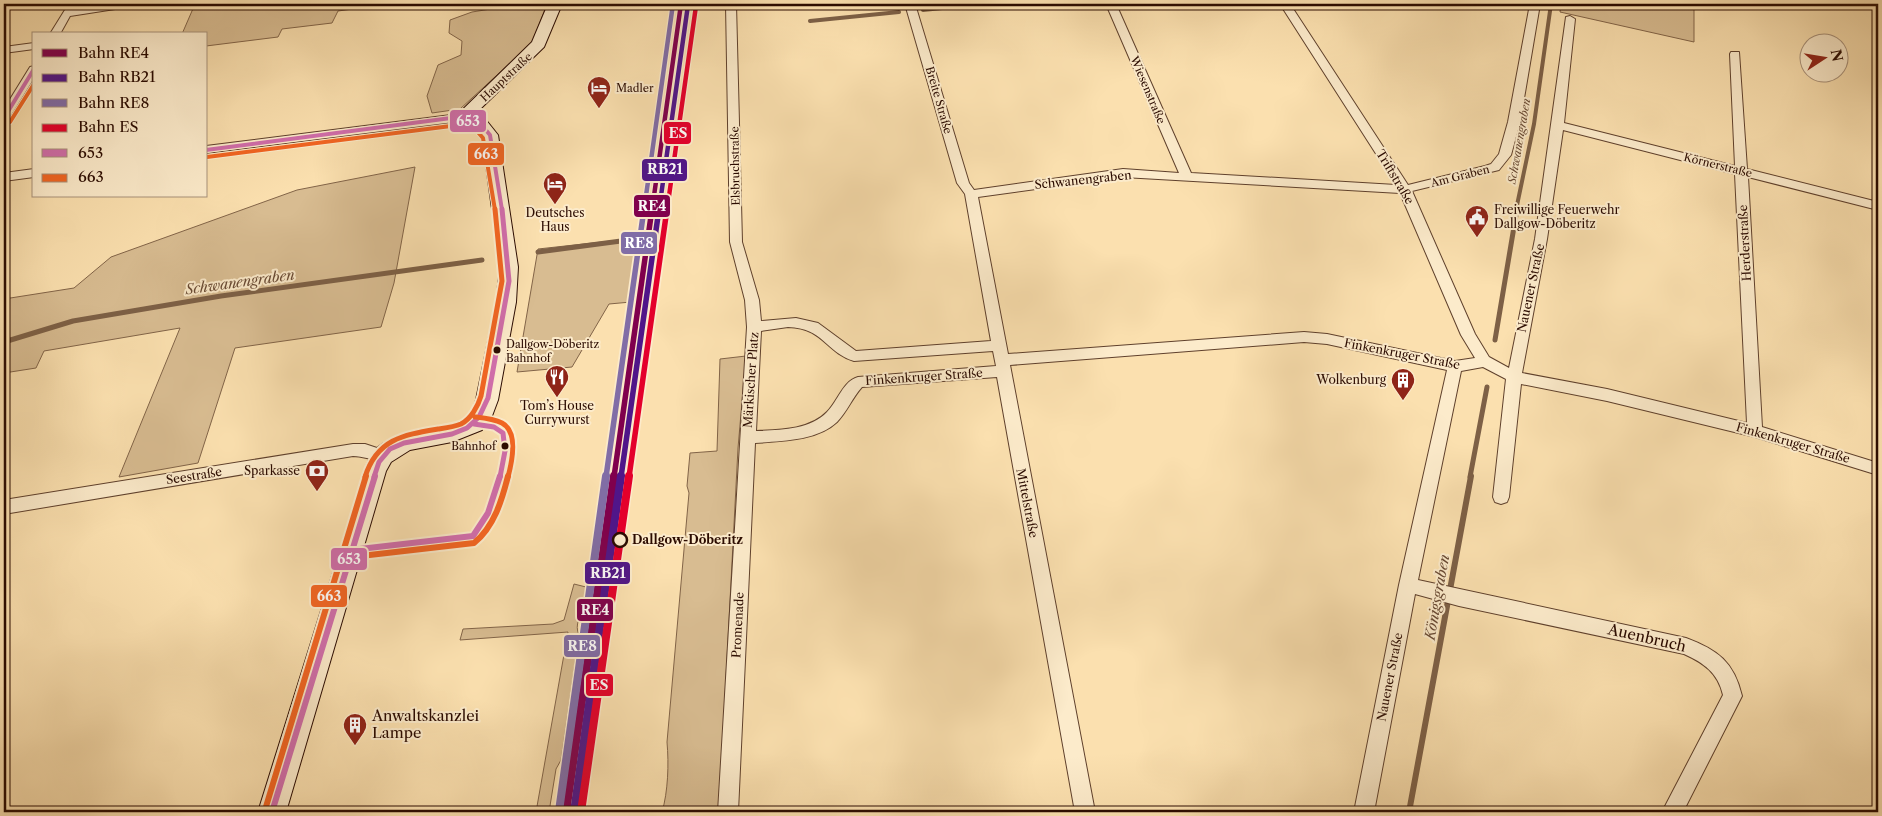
<svg xmlns="http://www.w3.org/2000/svg" width="1882" height="816" viewBox="0 0 1882 816" font-family="'Libre Caslon Text',serif">
<rect width="100%" height="100%" fill="#fbe0af"/>
<filter id="stains"><feTurbulence type="fractalNoise" baseFrequency=".004" numOctaves="4"/><feColorMatrix values="0 0 0 0 .2 0 0 0 0 .09 0 0 0 0 .02 0 0 0 .5 -.17"/></filter>
<radialGradient id="worn" r=".72"><stop offset=".6" stop-color="#630" stop-opacity="0"/><stop offset="1" stop-color="#630" stop-opacity=".3"/></radialGradient>
<path fill="#d8bc91" stroke="#826448" d="M 195,4 L 389,4 L 338,11 L 332,23 L 282,29 L 278,37 L 206,46 L 206,34 L 182,34 Z
M 506,4 L 547,4 L 532,43 L 460,109 L 432,113 L 427,96 L 438,65 L 461,55 L 462,41 L 449,33 L 450,20 L 472,12 L 503,7 Z
M 1561,4 L 1694,4 L 1694,42 L 1560,12 Z
M 415,167 L 394,283 L 381,327 L 235,348 L 198,463 L 119,477 L 180,328 L 44,351 L 36,368 L 4,373 L 4,299 L 74,288 L 111,257 L 297,190 Z
M 638,238 L 633,263 L 631,302 L 609,304 L 572,367 L 517,372 L 538,249 Z
M 746,356 L 738,448 L 719,812 L 662,812 C 668,792 669,764 667,742 L 689,493 L 687,486 L 690,453 L 717,451 L 720,359 Z
M 574,584 L 586,587 C 585,593 585,601 583,607 C 581,617 574,624 579,635 L 561,760 L 556,769 L 549,812 L 536,812 L 568,632 L 460,640 L 463,629 L 553,624 L 564,620 Z"/>
<g fill="none" stroke-linecap="round" stroke-linejoin="round">
<path stroke="#7d6046" stroke-width="4" d="M 923,10 L 980,4
M 810,21 L 899,12
M 1516,210 L 1534,124 L 1551,4"/>
<path stroke="#7d6046" stroke-width="5" d="M 538,252 L 621,241
M 1495,340 L 1517,209
M 4,342 L 73,321 L 221,296 L 482,260
M 1470,477 L 1487,387"/>
<path stroke="#7d6046" stroke-width="6" d="M 1409,812 L 1471,476"/>
<g stroke="#5f402c" stroke-width="2">
<path id="street" d="M 71,4 L 76,7 L 74,10 L 111,4 L 133,4 L 128,7 L 70,16 L 60,34 L 50,34 L 68,5 Z
M 726,4 L 736,4 L 742,242 L 759,300 L 761,321 L 796,318 L 818,323 L 856,351 L 991,341 L 965,194 L 957,183 L 905,4 L 915,4 L 969,183 L 974,190 L 1123,169 L 1179,173 L 1106,4 L 1116,4 L 1191,173 L 1396,185 L 1280,4 L 1290,4 L 1408,185 L 1485,166 L 1491,164 L 1499,154 L 1508,122 L 1530,4 L 1540,4 L 1520,122 L 1511,155 L 1499,170 L 1412,191 L 1475,334 L 1489,357 L 1509,368 L 1535,239 L 1566,17 L 1570,16 L 1575,19 L 1564,123 L 1735,166 L 1730,54 L 1731,52 L 1739,52 L 1747,169 L 1878,202 L 1878,210 L 1748,177 L 1762,427 L 1878,463 L 1878,475 L 1755,437 L 1607,401 L 1521,384 L 1509,497 L 1507,502 L 1501,504 L 1495,502 L 1493,497 L 1506,379 L 1483,367 L 1461,371 L 1418,580 L 1686,638 C 1718,650 1734,662 1742,696 L 1683,812 L 1662,812 L 1723,695 C 1718,673 1704,663 1684,654 L 1459,606 L 1415,594 L 1374,812 L 1354,812 L 1399,585 L 1447,370 L 1327,344 L 1304,342 L 1010,365 L 1095,812 L 1075,812 L 997,377 L 862,387 C 852,398 847,412 837,422 C 817,441 781,441 755,443 L 738,812 L 718,812 L 747,327 L 745,300 L 730,242 ZM 1563,130 L 1735,174 L 1747,423 L 1607,389 L 1522,373 L 1547,239 ZM 1123,177 L 1400,193 L 1461,335 L 1475,358 L 1455,361 L 1327,334 L 1304,332 L 1008,354 L 978,197 ZM 788,327 C 824,328 825,352 854,361 L 993,351 L 996,366 L 858,377 C 843,381 838,401 827,412 C 810,430 779,430 756,431 L 761,331 Z
M 34,43 L 34,49 L 4,53 L 4,47 Z
M 34,66 L 34,78 L 8,120 L 4,121 L 4,109 L 30,67 Z
M 451,115 L 462,115 L 468,118 L 462,121 L 206,153 L 206,146 Z
M 34,169 L 34,177 L 4,181 L 4,173 Z
M 353,444 L 365,444 L 389,452 L 391,456 L 389,460 C 379,463 364,456 353,456 L 4,514 L 4,500 Z"/>
</g>
<g stroke="#2b0b00" stroke-width="2">
<path id="secondary" d="M 548,4 L 562,4 L 544,47 L 473,116 L 486,120 L 498,135 L 518,267 L 516,302 L 498,400 L 492,416 L 482,430 L 452,442 L 410,450 L 391,462 L 386,471 L 286,812 L 258,812 L 367,464 C 369,460 372,453 375,450 C 398,426 445,436 467,417 C 472,413 474,406 476,400 L 496,302 L 500,267 L 482,136 L 474,126 L 456,121 L 454,118 L 532,42 Z"/>
</g>
<use href="#street" fill="#fcebcb" fill-rule="evenodd"/>
<use href="#secondary" fill="#fcebcb" fill-rule="evenodd"/>
<g stroke="#fcebcb" stroke-width="6">
<path id="bus-1-far2" d="M 4,118 L 34,69
M 206,150 L 451,118 L 480,123 L 490,135 L 502,210"/>
</g>
<g stroke="#fcebcb" stroke-width="9">
<path id="bus-1-far1" d="M 474,424 L 494,427 L 503,433 L 505,451 L 500,477
M 374,477 L 379,462 L 390,449 L 404,443 L 452,434 L 467,428 L 479,417 L 488,398 L 509,281 L 502,209"/>
</g>
<g stroke="#fcebcb" stroke-width="10">
<path id="bus-1" d="M 351,550 L 473,536 L 488,513 L 500,476
M 272,812 L 375,476"/>
</g>
<g stroke="#fcebcb" stroke-width="6">
<path id="bus-2-far2" d="M 10,122 L 34,84
M 207,157 L 451,126 L 476,130 L 483,138 L 495,210"/>
</g>
<g stroke="#fcebcb" stroke-width="9">
<path id="bus-2-far1" d="M 475,417 C 484,418 494,419 502,423 C 519,432 512,462 508,477
M 365,477 C 377,439 403,435 438,429 C 445,428 454,427 461,424 C 471,419 478,406 481,396 L 502,281 L 495,209"/>
</g>
<g stroke="#fcebcb" stroke-width="10">
<path id="bus-2" d="M 352,557 L 474,543 C 494,527 502,500 508,476
M 265,810 L 366,476"/>
</g>
<use href="#bus-1-far2" stroke="#d06daa" stroke-width="4"/>
<use href="#bus-1-far1" stroke="#d06daa" stroke-width="5"/>
<use href="#bus-1" stroke="#d06daa" stroke-width="6"/>
<use href="#bus-2-far2" stroke="#f26522" stroke-width="4"/>
<use href="#bus-2-far1" stroke="#f26522" stroke-width="5"/>
<use href="#bus-2" stroke="#f26522" stroke-width="6"/>
<g stroke="#fcebcb" stroke-width="7">
<path id="rail-1-far2" d="M 652,210 L 681,4"/>
</g>
<g stroke="#fcebcb" stroke-width="9">
<path id="rail-1-far1" d="M 614,477 L 652,209"/>
</g>
<g stroke="#fcebcb" stroke-width="11">
<path id="rail-1" d="M 566,812 L 614,476"/>
</g>
<g stroke="#fcebcb" stroke-width="7">
<path id="rail-2-far2" d="M 659,210 L 688,5"/>
</g>
<g stroke="#fcebcb" stroke-width="9">
<path id="rail-2-far1" d="M 621,477 L 659,209"/>
</g>
<g stroke="#fcebcb" stroke-width="11">
<path id="rail-2" d="M 574,812 L 621,476"/>
</g>
<g stroke="#fcebcb" stroke-width="7">
<path id="rail-3-far2" d="M 644,210 L 673,4"/>
</g>
<g stroke="#fcebcb" stroke-width="9">
<path id="rail-3-far1" d="M 606,477 L 644,209"/>
</g>
<g stroke="#fcebcb" stroke-width="11">
<path id="rail-3" d="M 559,811 L 606,476"/>
</g>
<g stroke="#fcebcb" stroke-width="7">
<path id="rail-4-far2" d="M 667,210 L 696,6"/>
</g>
<g stroke="#fcebcb" stroke-width="9">
<path id="rail-4-far1" d="M 629,477 L 667,209"/>
</g>
<g stroke="#fcebcb" stroke-width="11">
<path id="rail-4" d="M 581,812 L 629,476"/>
</g>
<use href="#rail-1-far2" stroke="#80004d" stroke-width="4.5"/>
<use href="#rail-1-far1" stroke="#80004d" stroke-width="5.5"/>
<use href="#rail-1" stroke="#80004d" stroke-width="8"/>
<use href="#rail-2-far2" stroke="#501689" stroke-width="4.5"/>
<use href="#rail-2-far1" stroke="#501689" stroke-width="5.5"/>
<use href="#rail-2" stroke="#501689" stroke-width="8"/>
<use href="#rail-3-far2" stroke="#816da6" stroke-width="4.5"/>
<use href="#rail-3-far1" stroke="#816da6" stroke-width="5.5"/>
<use href="#rail-3" stroke="#816da6" stroke-width="8"/>
<use href="#rail-4-far2" stroke="#e4002b" stroke-width="4.5"/>
<use href="#rail-4-far1" stroke="#e4002b" stroke-width="5.5"/>
<use href="#rail-4" stroke="#e4002b" stroke-width="8"/>
</g>
<defs>
<g id="hotel-pin" transform="scale(1.25)"><path d="M0 17L-7.5 6A9.5 9.5 0 1 1 7.5 6Z" fill="#8f2418" stroke="#fcebcb"/><path d="M-6-4.5h1.5V1H6V5H4.5V3h-9V5H-6ZM-4 0a1.8 1.8 0 1 1 3.6 0ZM.5 0V-2.5h3Q6-2.5 6 0Z" fill="#fff"/></g>
<g id="civic-pin" transform="scale(1.25)"><path d="M0 17L-7.5 6A9.5 9.5 0 1 1 7.5 6Z" fill="#8f2418" stroke="#fcebcb"/><path d="M-.6-6.5H3V-4.5H.6V-3L4-1V1h2V6H-6V1h2V-1L-.6-3ZM-1.2 2.5V6h2.4V2.5Z" fill="#fff"/></g>
<g id="restaurant-pin" transform="scale(1.25)"><path d="M0 17L-7.5 6A9.5 9.5 0 1 1 7.5 6Z" fill="#8f2418" stroke="#fcebcb"/><path d="M-5-6h1v4h1v-4h1v4h1v-4h1v5L-1.5 .5V6h-2V.5L-5-1ZM5-6V6H3V1.5H1.5Q1.5-4 5-6Z" fill="#fff"/></g>
<g id="building-pin" transform="scale(1.25)"><path d="M0 17L-7.5 6A9.5 9.5 0 1 1 7.5 6Z" fill="#8f2418" stroke="#fcebcb"/><path d="M-4-6H4V6H1V3H-1V6H-4ZM-2.5-4.3h1.7v1.8h-1.7ZM.8-4.3h1.7v1.8H.8ZM-2.5-1h1.7V.8h-1.7ZM.8-1h1.7V.8H.8Z" fill="#fff"/></g>
<g id="bank-pin" transform="scale(1.25)"><path d="M0 17L-7.5 6A9.5 9.5 0 1 1 7.5 6Z" fill="#8f2418" stroke="#fcebcb"/><path d="M-6-4H6V4H-6ZM0-2.3a2.3 2.3 0 1 0 0 4.6a2.3 2.3 0 1 0 0-4.6Z" fill="#fff"/></g>
</defs>
<g fill-rule="evenodd">
<use href="#hotel-pin" x="599" y="88"/>
<use href="#hotel-pin" x="555" y="184"/>
<use href="#civic-pin" x="1477" y="217"/>
<use href="#restaurant-pin" x="557" y="377"/>
<use href="#building-pin" x="1403" y="380"/>
<use href="#bank-pin" x="317" y="471"/>
<use href="#building-pin" x="355" y="725"/>
</g>
<g fill="#2b0b00" stroke="#fcebcb" stroke-width="2">
<circle cx="497" cy="350" r="4.5"/>
<circle cx="505" cy="446" r="4.5"/>
</g>
<circle fill="#fcebcb" stroke="#2b0b00" stroke-width="2.5" cx="620" cy="540" r="7"/>
<g text-anchor="middle" stroke-width="4" stroke-linejoin="round" paint-order="stroke">
<g font-size="11" fill="#2b0b00" stroke="#fcebcb">
<text transform="translate(506 77) rotate(-43)" y="4">Hauptstraße</text>
<text transform="translate(1148 90) rotate(67)" y="4">Wiesenstraße</text>
<text transform="translate(939 100) rotate(74)" y="4">Breite Straße</text>
<text transform="translate(1718 165) rotate(14)" y="4">Körnerstraße</text>
<text transform="translate(735 166) rotate(-91)" y="4">Elsbruchstraße</text>
<text transform="translate(1460 176) rotate(-14)" y="4">Am Graben</text>
</g>
<g font-size="11" fill="#2b0b00" stroke="#fcebcb" text-anchor="start">
<text x="616" y="92">Madler</text>
</g>
<g font-size="11" font-style="italic" fill="#694a34" stroke="#fcebcb">
<text transform="translate(1519 141) rotate(-80)" y="4">Schwanengraben</text>
</g>
<g font-size="11" fill="#2b0b00" stroke="#fcebcb" text-anchor="start">
<text x="506" y="348">Dallgow-Döberitz<tspan x="506" dy="14">Bahnhof</tspan></text>
<text x="496" y="450" text-anchor="end">Bahnhof</text>
</g>
<g font-size="12" fill="#2b0b00" stroke="#fcebcb">
<text transform="translate(1395 177) rotate(59)" y="4">Triftstraße</text>
<text transform="translate(1083 180) rotate(-6)" y="4">Schwanengraben</text>
<text transform="translate(1745 243) rotate(-93)" y="4">Herderstraße</text>
<text transform="translate(1531 288) rotate(-78)" y="4">Nauener Straße</text>
<text transform="translate(1402 354) rotate(11)" y="4">Finkenkruger Straße</text>
<text transform="translate(924 377) rotate(-4)" y="4">Finkenkruger Straße</text>
<text transform="translate(751 380) rotate(-86)" y="4">Märkischer Platz</text>
<text transform="translate(1793 443) rotate(16)" y="4">Finkenkruger Straße</text>
<text transform="translate(194 476) rotate(-9)" y="4">Seestraße</text>
<text transform="translate(1027 503) rotate(79)" y="4">Mittelstraße</text>
<text transform="translate(738 625) rotate(-87)" y="4">Promenade</text>
<text transform="translate(1390 677) rotate(-79)" y="4">Nauener Straße</text>
</g>
<g font-size="12" fill="#2b0b00" stroke="#fcebcb">
<text x="1494" y="214" text-anchor="start">Freiwillige Feuerwehr<tspan x="1494" dy="14">Dallgow-Döberitz</tspan></text>
<text x="555" y="217">Deutsches<tspan x="555" dy="14">Haus</tspan></text>
<text x="1386" y="384" text-anchor="end">Wolkenburg</text>
<text x="557" y="410">Tom’s House<tspan x="557" dy="14">Currywurst</tspan></text>
<text x="300" y="475" text-anchor="end">Sparkasse</text>
</g>
<g font-size="12" font-weight="bold" fill="#2b0b00" stroke="#fcebcb" text-anchor="start">
<text x="632" y="544">Dallgow-Döberitz</text>
</g>
<g font-size="14" font-style="italic" fill="#694a34" stroke="#fcebcb">
<text transform="translate(240 282) rotate(-8)" y="5">Schwanengraben</text>
<text transform="translate(1437 597) rotate(-80)" y="5">Königsgraben</text>
</g>
<g font-size="15" fill="#2b0b00" stroke="#fcebcb">
<text transform="translate(1647 638) rotate(13)" y="5">Auenbruch</text>
</g>
<g font-size="15" fill="#2b0b00" stroke="#fcebcb" text-anchor="start">
<text x="372" y="721">Anwaltskanzlei<tspan x="372" dy="17">Lampe</tspan></text>
</g>
</g>
<g stroke="#fcebcb" stroke-width="2">
<rect x="449" y="109" width="38" height="24" rx="5" fill="#d06daa"/>
<rect x="663" y="121" width="29" height="24" rx="5" fill="#e4002b"/>
<rect x="467" y="142" width="38" height="24" rx="5" fill="#f26522"/>
<rect x="641" y="158" width="47" height="24" rx="5" fill="#501689"/>
<rect x="633" y="194" width="38" height="24" rx="5" fill="#80004d"/>
<rect x="620" y="231" width="38" height="24" rx="5" fill="#816da6"/>
<rect x="330" y="547" width="38" height="24" rx="5" fill="#d06daa"/>
<rect x="584" y="561" width="47" height="24" rx="5" fill="#501689"/>
<rect x="310" y="584" width="38" height="24" rx="5" fill="#f26522"/>
<rect x="576" y="598" width="38" height="24" rx="5" fill="#80004d"/>
<rect x="563" y="634" width="38" height="24" rx="5" fill="#816da6"/>
<rect x="585" y="673" width="29" height="24" rx="5" fill="#e4002b"/>
</g>
<g font-size="14" text-anchor="middle" font-weight="bold" fill="#fff">
<text x="468" y="126">653</text>
<text x="678" y="138">ES</text>
<text x="486" y="159">663</text>
<text x="665" y="174">RB21</text>
<text x="652" y="211">RE4</text>
<text x="639" y="248">RE8</text>
<text x="349" y="564">653</text>
<text x="608" y="578">RB21</text>
<text x="329" y="601">663</text>
<text x="595" y="615">RE4</text>
<text x="582" y="651">RE8</text>
<text x="599" y="690">ES</text>
</g>
<rect width="1882" height="816" fill="none" stroke="#fbe0af" stroke-width="20"/>
<rect x="5" y="5" width="1872" height="806" fill="none" stroke="#2b0b00" stroke-width="2.5"/>
<rect x="10" y="10" width="1862" height="796" fill="none" stroke="#2b0b00"/>
<rect x="32" y="32" width="175" height="165" fill="#fcebcb" stroke="#a8917a"/>
<rect x="42" y="49" width="25" height="8" fill="#80004d" stroke="#a8917a"/>
<text x="78" y="58" font-size="15" fill="#2b0b00">Bahn RE4</text>
<rect x="42" y="74" width="25" height="8" fill="#501689" stroke="#a8917a"/>
<text x="78" y="82" font-size="15" fill="#2b0b00">Bahn RB21</text>
<rect x="42" y="99" width="25" height="8" fill="#816da6" stroke="#a8917a"/>
<text x="78" y="108" font-size="15" fill="#2b0b00">Bahn RE8</text>
<rect x="42" y="124" width="25" height="8" fill="#e4002b" stroke="#a8917a"/>
<text x="78" y="132" font-size="15" fill="#2b0b00">Bahn ES</text>
<rect x="42" y="149" width="25" height="8" fill="#d06daa" stroke="#a8917a"/>
<text x="78" y="158" font-size="15" fill="#2b0b00">653</text>
<rect x="42" y="174" width="25" height="8" fill="#f26522" stroke="#a8917a"/>
<text x="78" y="182" font-size="15" fill="#2b0b00">663</text>
<g transform="translate(1824 58) rotate(78)"><circle r="24" fill="#fcebcb" stroke="#a8917a"/>
<path d="M0-4L9 19L0 12L-9 19Z" fill="#8f2418"/>
<text y="-8" font-size="14" font-weight="bold" text-anchor="middle" fill="#2b0b00">N</text>
</g>
<rect width="100%" height="100%" filter="url(#stains)"/>
<rect width="100%" height="100%" fill="url(#worn)"/>
</svg>
